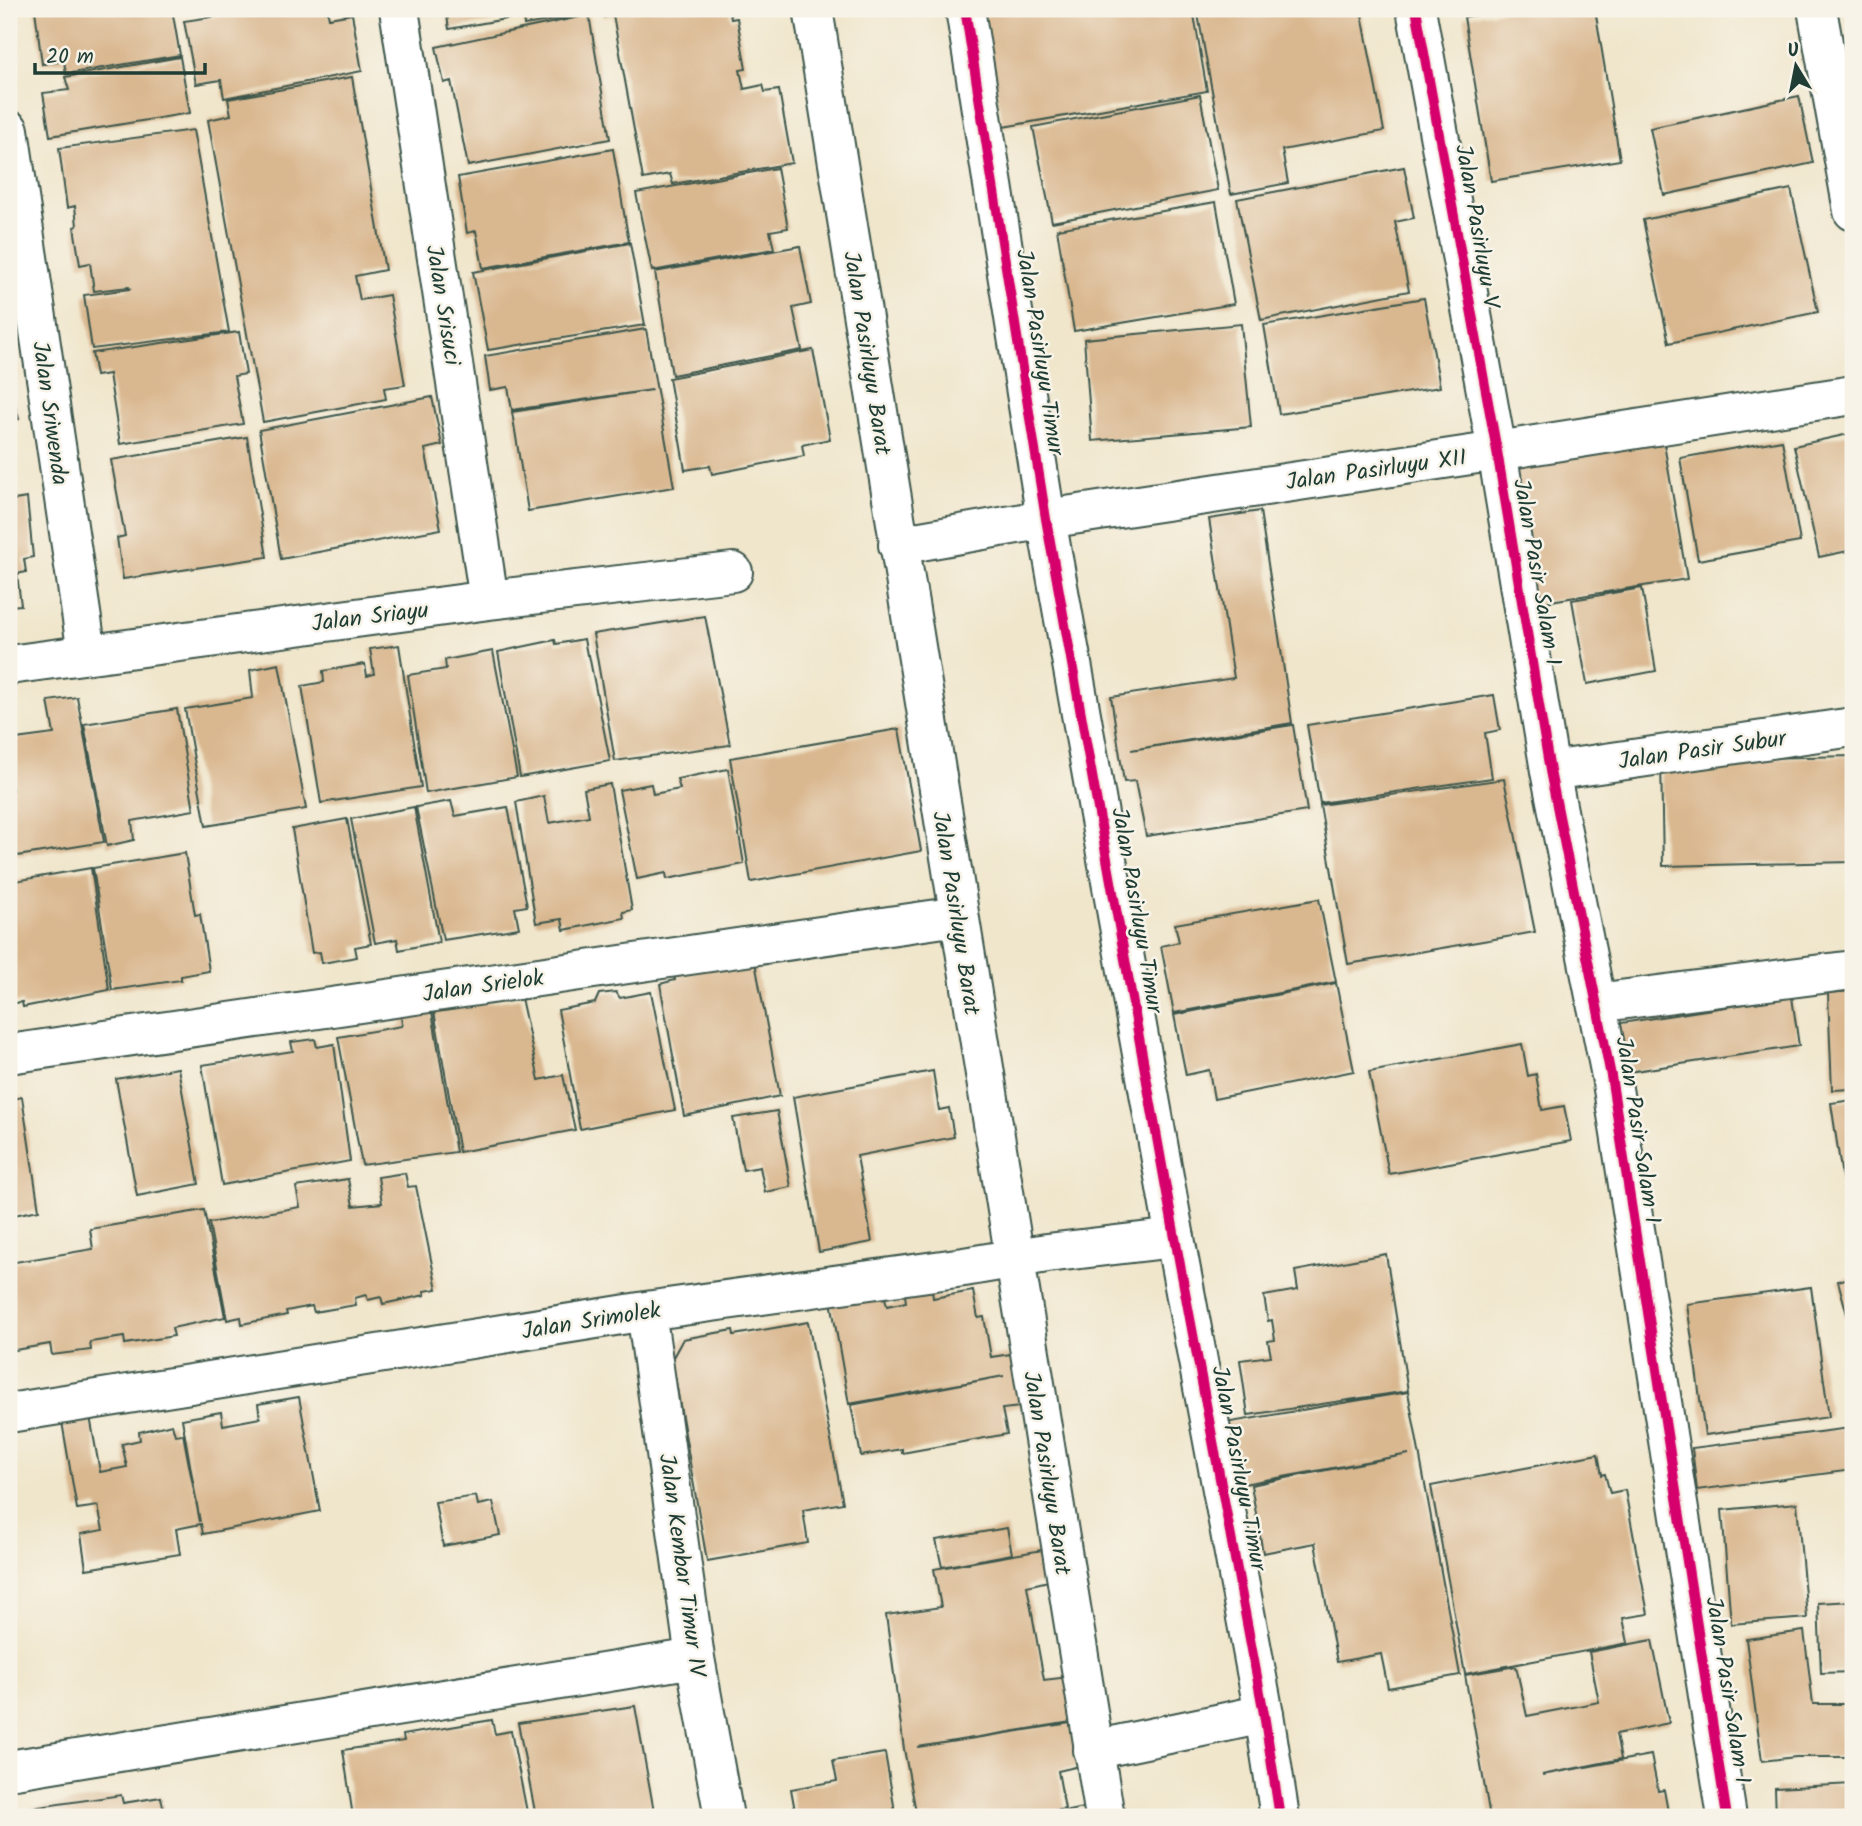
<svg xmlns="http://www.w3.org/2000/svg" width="1862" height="1826" viewBox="0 0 1862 1826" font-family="Kalam,sans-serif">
<rect width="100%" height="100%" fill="#f7f3e8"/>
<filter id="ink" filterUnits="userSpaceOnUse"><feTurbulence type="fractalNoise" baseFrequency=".0143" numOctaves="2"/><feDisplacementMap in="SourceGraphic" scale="14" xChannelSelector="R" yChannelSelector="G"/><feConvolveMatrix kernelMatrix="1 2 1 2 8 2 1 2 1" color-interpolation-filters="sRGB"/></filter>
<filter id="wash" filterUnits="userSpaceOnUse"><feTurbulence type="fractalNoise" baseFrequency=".00686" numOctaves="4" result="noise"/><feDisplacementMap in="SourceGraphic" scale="28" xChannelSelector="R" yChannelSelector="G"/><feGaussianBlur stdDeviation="1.57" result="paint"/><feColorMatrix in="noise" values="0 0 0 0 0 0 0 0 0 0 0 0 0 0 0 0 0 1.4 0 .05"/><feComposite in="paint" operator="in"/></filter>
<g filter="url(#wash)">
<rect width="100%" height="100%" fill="#f0e6cc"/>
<g id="blocks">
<path fill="#d9b78f" d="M 45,9 L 172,9 L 180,55 L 66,74 L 64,61 L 42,64 L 35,10 Z
M 265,9 L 327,9 L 329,18 L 352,14 L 362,71 L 224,98 L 221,80 L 196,84 L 184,21 Z
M 446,9 L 588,9 L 589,14 L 524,25 L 523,16 L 449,29 Z
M 603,9 L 729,9 L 731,19 L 737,18 L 746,69 L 740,70 L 744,89 L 763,85 L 765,92 L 779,90 L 792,163 L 673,184 L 670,174 L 643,179 L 613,15 L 604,17 Z
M 999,9 L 1193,9 L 1207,91 L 1003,127 L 983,12 Z
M 1197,9 L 1361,9 L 1384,131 L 1282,150 L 1288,183 L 1231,194 Z
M 1514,9 L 1595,9 L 1620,160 L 1491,181 L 1464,17 Z
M 589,15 L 610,139 L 468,166 L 451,81 L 444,83 L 436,47 Z
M 180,57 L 190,113 L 50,136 L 43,93 L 69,90 L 65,77 Z
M 352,77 L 385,270 L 355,276 L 360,300 L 389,295 L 405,385 L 384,388 L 386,399 L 263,422 L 208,120 L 231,115 L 228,99 Z
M 1200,95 L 1218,190 L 1052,222 L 1033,127 Z
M 1799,96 L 1813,163 L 1664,195 L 1650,128 Z
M 193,130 L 229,332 L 92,349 L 84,295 L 130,289 L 129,287 L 94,291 L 90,263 L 80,265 L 74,227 L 77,226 L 75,206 L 67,208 L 59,148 Z
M 613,149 L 629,242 L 483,268 L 476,231 L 467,233 L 458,177 Z
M 1404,167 L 1414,218 L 1395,222 L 1409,291 L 1261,320 L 1237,199 Z
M 777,168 L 788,228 L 770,231 L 774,249 L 652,271 L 636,193 Z
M 1791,189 L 1818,312 L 1669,343 L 1643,220 Z
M 1216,202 L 1234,304 L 1074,331 L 1057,229 Z
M 630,243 L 645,325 L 488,350 L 473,272 Z
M 800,246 L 811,304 L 793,308 L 802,350 L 672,375 L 655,272 Z
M 1424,298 L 1440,387 L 1279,414 L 1264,325 Z
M 1241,324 L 1251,427 L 1092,441 L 1084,339 Z
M 646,329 L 674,487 L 528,511 L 512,412 L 652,390 L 512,410 L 508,387 L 490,390 L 485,356 Z
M 239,332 L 246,374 L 234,376 L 243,424 L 120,444 L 109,374 L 96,376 L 92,353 Z
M 813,350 L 830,439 L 802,445 L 804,456 L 712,474 L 710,466 L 685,470 L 669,378 Z
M 9,385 L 19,419 L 9,422 Z
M 432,397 L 442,445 L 425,449 L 441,529 L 281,559 L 259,430 Z
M 1662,432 L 1687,579 L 1532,604 L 1508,458 Z
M 1853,433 L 1853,550 L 1819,557 L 1794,446 Z
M 247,437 L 267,557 L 123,579 L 117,538 L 125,536 L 111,460 Z
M 1782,440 L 1800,542 L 1698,560 L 1680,458 Z
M 10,475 L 14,500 L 27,498 L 33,557 L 24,559 L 26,572 L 17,574 L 21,605 L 9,606 L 9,476 Z
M 1260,511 L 1292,723 L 1131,750 L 1293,725 L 1307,811 L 1146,836 L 1135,781 L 1124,782 L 1111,697 L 1234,678 L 1209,519 Z
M 1642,588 L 1656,671 L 1587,684 L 1572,600 Z
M 705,616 L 730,745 L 615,761 L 593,634 Z
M 584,639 L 587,655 L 589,655 L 610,761 L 520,777 L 498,652 L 555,640 L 556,644 Z
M 399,645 L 421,787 L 321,803 L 302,686 L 324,682 L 323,671 L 365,664 L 367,676 L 374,674 L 370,649 Z
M 493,651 L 517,777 L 426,793 L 408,675 L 446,669 L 445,660 Z
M 279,664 L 306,809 L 206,826 L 185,709 L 253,698 L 250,670 Z
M 1494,695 L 1500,730 L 1485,733 L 1492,778 L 1320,803 L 1307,725 Z
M 77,697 L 104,842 L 17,856 L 9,798 L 9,791 L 12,791 L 9,773 L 9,740 L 54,734 L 48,701 Z
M 177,709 L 194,810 L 132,821 L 134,840 L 107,846 L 84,724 Z
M 899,729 L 921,851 L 751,882 L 730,758 Z
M 1853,756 L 1853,862 L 1663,866 L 1661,760 Z
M 728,769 L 744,864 L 667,879 L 666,873 L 637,879 L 619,790 L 651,784 L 653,794 L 680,789 L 677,779 Z
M 1504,779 L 1535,932 L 1348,964 L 1320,805 Z
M 610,784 L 632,910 L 623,912 L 624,918 L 564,930 L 562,919 L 536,923 L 516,802 L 544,796 L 549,823 L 589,816 L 584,789 Z
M 451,801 L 455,816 L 508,807 L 527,906 L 515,908 L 519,928 L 443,940 L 416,807 Z
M 414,807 L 439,942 L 399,950 L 397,939 L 375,943 L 351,819 Z
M 347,819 L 371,944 L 355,947 L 357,957 L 322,963 L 320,952 L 312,953 L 292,829 Z
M 185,853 L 195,915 L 200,914 L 209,971 L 181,976 L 181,980 L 112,990 L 93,868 Z
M 91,868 L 109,990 L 23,1007 L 22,1002 L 9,1004 L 9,882 Z
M 1319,899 L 1336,982 L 1174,1013 L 1161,946 L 1179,942 L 1175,924 Z
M 755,962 L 780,1096 L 684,1116 L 660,984 L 675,980 L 673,970 Z
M 1336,983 L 1354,1071 L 1214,1099 L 1209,1070 L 1186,1075 L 1174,1015 Z
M 1853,991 L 1853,1089 L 1832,1090 L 1828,993 Z
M 616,992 L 620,998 L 651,992 L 675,1110 L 580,1129 L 558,1010 L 595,1003 L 599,994 Z
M 1792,997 L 1799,1046 L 1615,1074 L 1608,1025 Z
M 521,998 L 539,1080 L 563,1075 L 575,1130 L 459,1152 L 434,1011 Z
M 432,1012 L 456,1152 L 362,1165 L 338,1037 L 402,1026 L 401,1016 Z
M 315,1039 L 317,1047 L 334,1044 L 350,1161 L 222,1185 L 202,1065 L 293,1051 L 291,1042 Z
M 1522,1044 L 1528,1076 L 1536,1074 L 1542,1110 L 1564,1106 L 1571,1141 L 1389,1174 L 1369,1072 Z
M 178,1068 L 199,1184 L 137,1196 L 116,1079 Z
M 933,1071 L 939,1110 L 949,1108 L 954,1137 L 857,1156 L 872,1242 L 819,1252 L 793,1097 Z
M 22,1097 L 39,1210 L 9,1216 L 9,1100 Z
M 1853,1100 L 1853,1244 L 1852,1244 L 1831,1103 Z
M 777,1111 L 791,1187 L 765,1192 L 760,1167 L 743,1170 L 733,1118 Z
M 405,1173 L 408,1187 L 416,1186 L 437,1289 L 424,1291 L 425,1295 L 383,1304 L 381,1297 L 368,1300 L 366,1295 L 355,1298 L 356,1305 L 314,1312 L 312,1306 L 286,1311 L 287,1315 L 242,1324 L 241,1317 L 227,1320 L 209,1223 L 300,1207 L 296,1187 L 348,1179 L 353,1206 L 382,1203 L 378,1177 Z
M 204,1210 L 225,1317 L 172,1328 L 174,1336 L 125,1344 L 124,1337 L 90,1342 L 91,1350 L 52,1355 L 50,1344 L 9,1351 L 9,1263 L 93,1249 L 90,1229 Z
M 1386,1254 L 1408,1391 L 1248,1415 L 1240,1360 L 1271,1356 L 1268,1341 L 1275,1340 L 1272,1320 L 1268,1321 L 1264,1296 L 1298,1290 L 1295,1271 Z
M 1853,1277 L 1853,1333 L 1852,1333 L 1838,1281 Z
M 882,1286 L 887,1306 L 906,1302 L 905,1295 L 932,1290 L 933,1298 L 973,1291 L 978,1318 L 984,1317 L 991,1357 L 1011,1354 L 1020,1407 L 1002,1409 L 1007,1434 L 902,1453 L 902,1449 L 861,1456 L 851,1405 L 1004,1376 L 849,1404 L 830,1295 Z
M 1811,1287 L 1829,1417 L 1705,1435 L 1687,1304 Z
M 808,1322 L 843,1503 L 803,1510 L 808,1543 L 707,1561 L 672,1359 L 683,1339 L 733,1330 L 734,1335 Z
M 1408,1392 L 1460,1675 L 1388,1688 L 1381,1654 L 1337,1662 L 1315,1543 L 1263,1553 L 1251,1485 L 1409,1454 L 1238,1485 L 1225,1423 Z
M 299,1397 L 320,1511 L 203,1534 L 201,1524 L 176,1529 L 180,1554 L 86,1569 L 81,1534 L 103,1530 L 98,1506 L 77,1509 L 61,1416 L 89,1411 L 100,1472 L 127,1467 L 122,1444 L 140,1440 L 139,1432 L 172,1424 L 175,1435 L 183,1434 L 200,1522 L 182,1419 L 221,1412 L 223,1425 L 260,1418 L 258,1404 Z
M 1850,1428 L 1853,1470 L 1697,1490 L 1692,1448 Z
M 1598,1454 L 1602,1475 L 1605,1474 L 1610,1493 L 1625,1490 L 1648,1614 L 1623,1618 L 1628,1643 L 1465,1674 L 1431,1486 Z
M 476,1496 L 478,1505 L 493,1502 L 500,1535 L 443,1546 L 435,1502 Z
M 1797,1503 L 1807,1618 L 1731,1624 L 1722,1510 Z
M 1007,1528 L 1012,1554 L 942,1567 L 936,1540 Z
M 1048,1549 L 1053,1580 L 1027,1586 L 1044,1680 L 1069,1677 L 1077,1721 L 918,1747 L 1077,1722 L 1084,1765 L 1058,1771 L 1065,1809 L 1020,1817 L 917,1817 L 904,1749 L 886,1615 L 941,1607 L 934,1569 Z
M 1853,1601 L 1853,1672 L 1821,1673 L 1818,1603 Z
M 1804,1631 L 1813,1704 L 1853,1704 L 1853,1757 L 1796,1757 L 1762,1761 L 1746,1639 Z
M 1652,1640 L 1669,1723 L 1616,1734 L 1621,1759 L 1542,1775 L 1651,1755 L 1658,1791 L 1664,1790 L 1669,1817 L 1490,1817 L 1465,1675 L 1516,1666 L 1527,1716 L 1599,1702 L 1589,1652 Z
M 635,1706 L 655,1817 L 536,1817 L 518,1723 Z
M 492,1720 L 495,1734 L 511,1731 L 528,1817 L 353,1817 L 343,1750 L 404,1741 L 403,1735 Z
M 885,1753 L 896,1817 L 819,1817 L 818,1811 L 796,1816 L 791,1789 L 837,1781 L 833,1761 Z
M 1853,1784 L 1853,1817 L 1776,1817 L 1775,1788 Z
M 121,1795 L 123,1803 L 161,1797 L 165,1817 L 32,1817 L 31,1808 Z
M 1084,1808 L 1085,1817 L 1042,1817 L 1042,1816 Z"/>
</g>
</g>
<g filter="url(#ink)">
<use href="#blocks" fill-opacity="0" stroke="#3e564b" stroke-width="2"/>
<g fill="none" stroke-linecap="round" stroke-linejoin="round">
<g stroke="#3e564b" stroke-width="42">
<path id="minor" d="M 399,9 L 489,600
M 1416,9 L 1497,451 L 1550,771 L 1611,1076 L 1727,1817
M 1817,9 L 1853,211
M 9,130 L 87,653
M 898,545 L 1046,519 L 1497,451 L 1853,395
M 9,665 L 489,600 L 733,572
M 1550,771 L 1853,727
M 1596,1003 L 1853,970
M 9,1054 L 958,916
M 646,1311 L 695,1658 L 724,1817
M 9,1413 L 646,1311 L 964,1267 L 1047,1253 L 1175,1238
M 1093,1750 L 1264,1714
M 9,1770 L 695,1658"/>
</g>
<g stroke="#3e564b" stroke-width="42">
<path id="tertiary" d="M 813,9 L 1105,1817
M 965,9 L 1046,519 L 1175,1238 L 1264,1714 L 1280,1817"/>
</g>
<use href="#minor" stroke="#fff" stroke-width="38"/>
<use href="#tertiary" stroke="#fff" stroke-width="38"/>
<g stroke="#f7f3e8" stroke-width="15">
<path id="cycleway" d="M 965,9 L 1046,519 L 1175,1238 L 1264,1714 L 1280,1817
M 1416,9 L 1497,451 L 1550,771 L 1611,1076 L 1727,1817"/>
</g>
<use href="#cycleway" stroke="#d6006c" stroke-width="10"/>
</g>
</g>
<g text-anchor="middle" stroke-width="5" stroke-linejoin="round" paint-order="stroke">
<g font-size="23" fill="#1f3d34" stroke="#f7f3e8">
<text transform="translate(1478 226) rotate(80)" y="8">Jalan Pasirluyu V</text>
<text transform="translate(444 305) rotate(81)" y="8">Jalan Srisuci</text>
<text transform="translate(1041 352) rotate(81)" y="8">Jalan Pasirluyu Timur</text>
<text transform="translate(868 353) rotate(81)" y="8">Jalan Pasirluyu Barat</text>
<text transform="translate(51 413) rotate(82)" y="8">Jalan Sriwenda</text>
<text transform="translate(1376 469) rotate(-8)" y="8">Jalan Pasirluyu XII</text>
<text transform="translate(1538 572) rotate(80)" y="8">Jalan Pasir Salam I</text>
<text transform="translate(370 616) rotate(-7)" y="8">Jalan Sriayu</text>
<text transform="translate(1702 749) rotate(-8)" y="8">Jalan Pasir Subur</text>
<text transform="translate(1138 910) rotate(80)" y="8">Jalan Pasirluyu Timur</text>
<text transform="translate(957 913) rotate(81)" y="8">Jalan Pasirluyu Barat</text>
<text transform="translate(483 985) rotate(-8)" y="8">Jalan Srielok</text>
<text transform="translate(1639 1130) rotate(81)" y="8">Jalan Pasir Salam I</text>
<text transform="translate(591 1320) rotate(-9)" y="8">Jalan Srimolek</text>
<text transform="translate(1240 1468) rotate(79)" y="8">Jalan Pasirluyu Timur</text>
<text transform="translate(1048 1473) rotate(81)" y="8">Jalan Pasirluyu Barat</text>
<text transform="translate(683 1565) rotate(82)" y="8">Jalan Kembar Timur IV</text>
<text transform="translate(1729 1690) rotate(81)" y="8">Jalan Pasir Salam I</text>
</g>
</g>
<rect width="1862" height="1826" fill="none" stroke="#f7f3e8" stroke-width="35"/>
<g transform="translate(1796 66) rotate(350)" stroke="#f7f3e8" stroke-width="5" paint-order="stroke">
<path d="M0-5L12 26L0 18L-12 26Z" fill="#1f3d34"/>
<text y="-10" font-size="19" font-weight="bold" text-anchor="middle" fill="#1f3d34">U</text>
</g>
<path d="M35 63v10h170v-10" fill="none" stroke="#1f3d34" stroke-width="3.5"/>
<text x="46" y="63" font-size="21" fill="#1f3d34" stroke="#f7f3e8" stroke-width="5" paint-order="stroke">20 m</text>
</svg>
